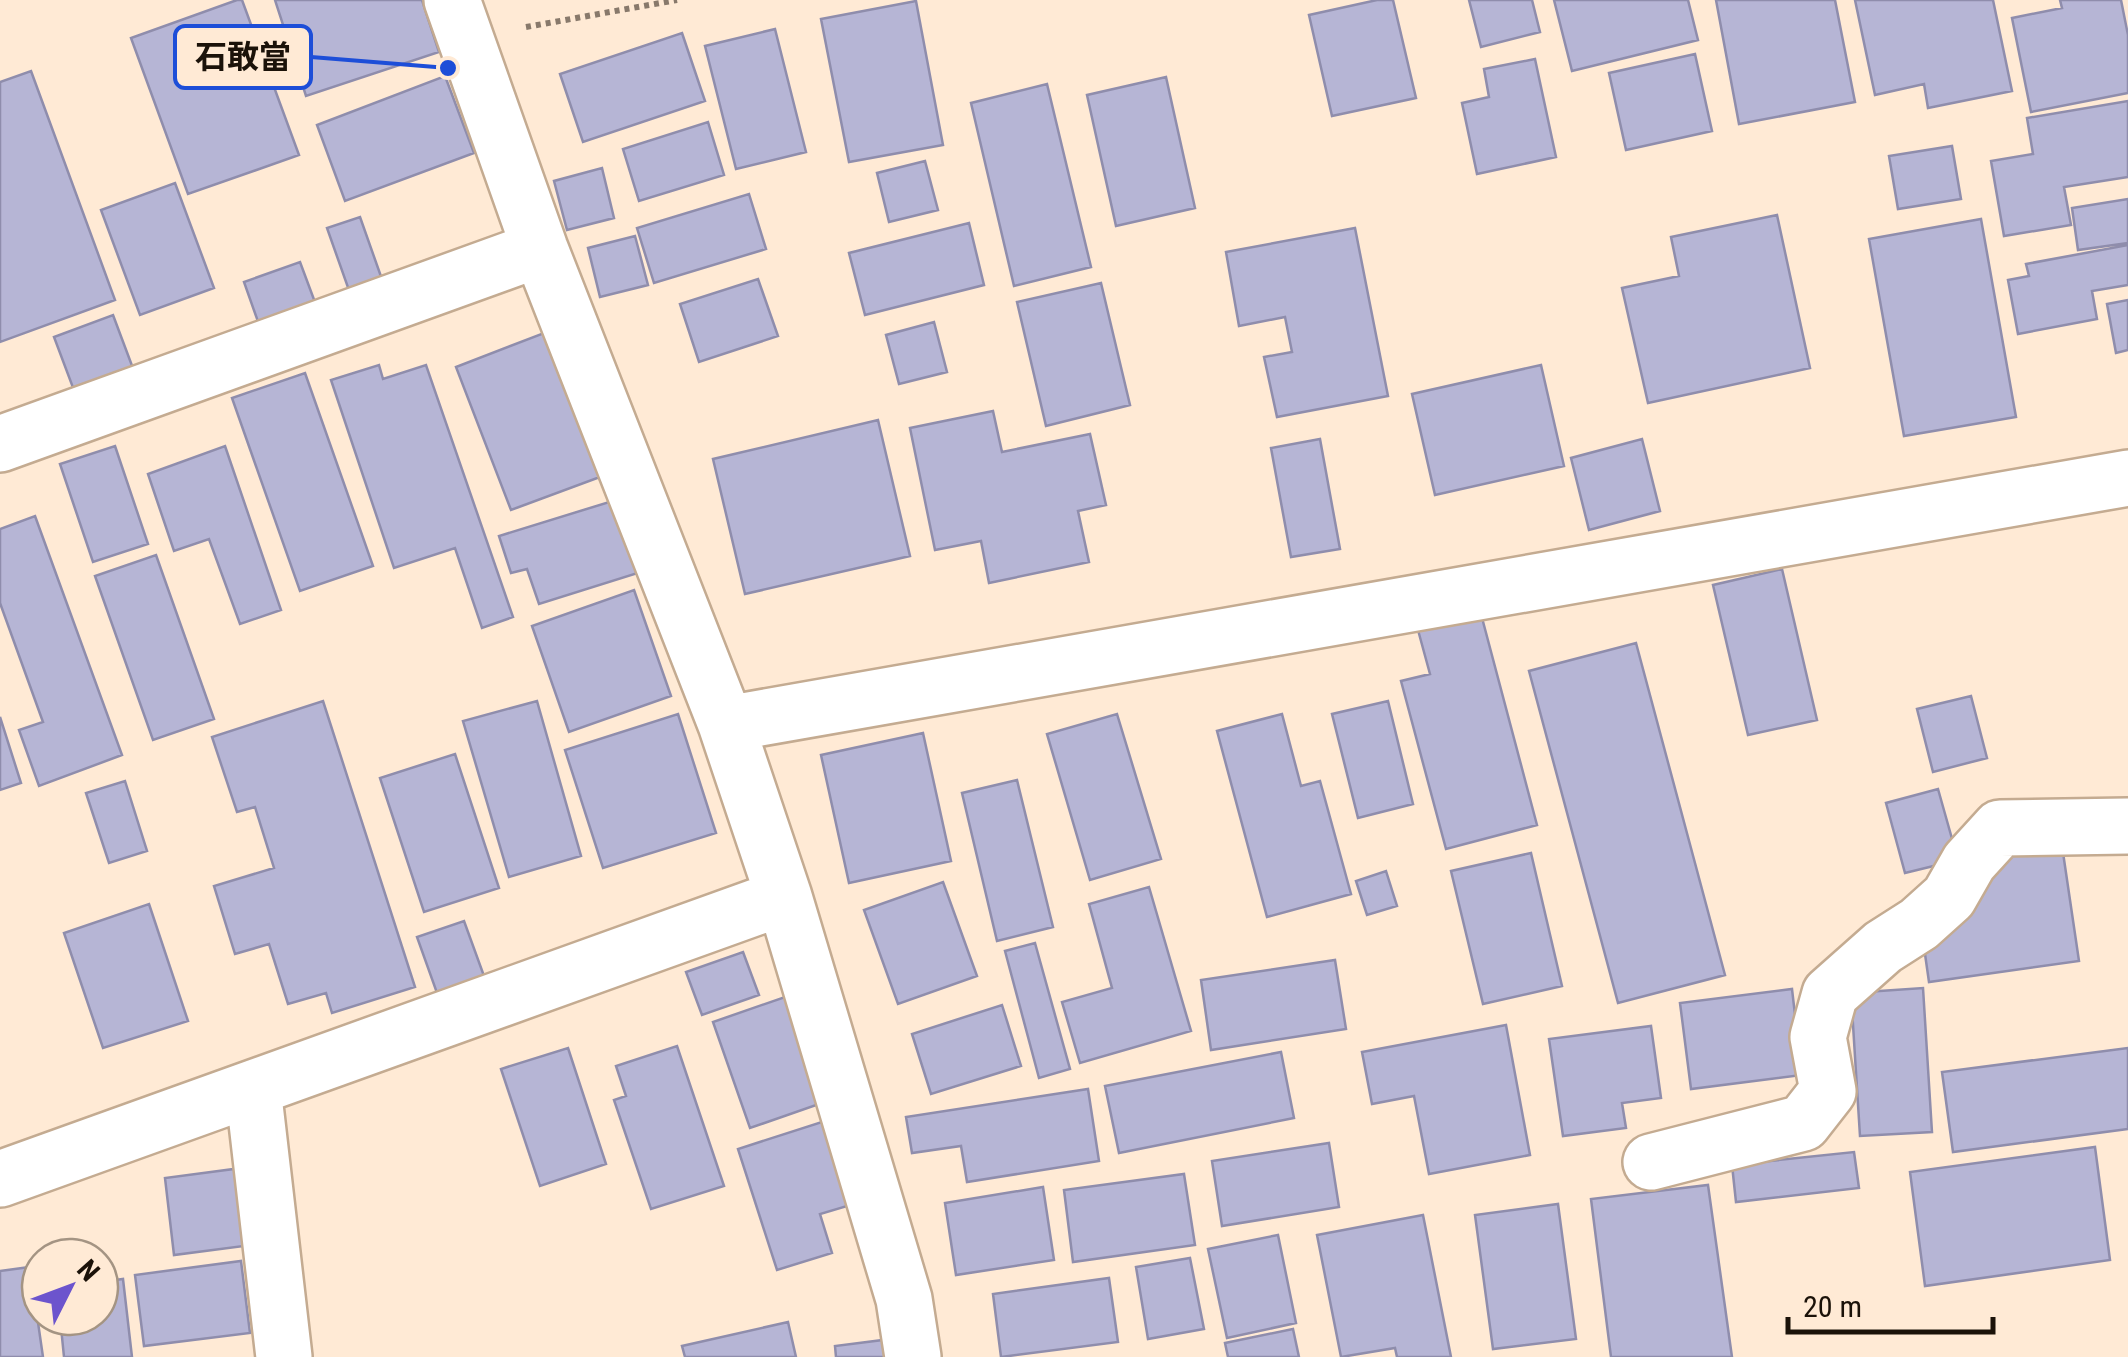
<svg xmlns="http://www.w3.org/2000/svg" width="2128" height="1357" viewBox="0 0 2128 1357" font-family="'Roboto Condensed','Noto Sans JP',sans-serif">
<rect width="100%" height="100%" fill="#ffead5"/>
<path fill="#b6b5d5" stroke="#8f8dac" stroke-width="2.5" d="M 237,0 L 242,0 L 299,155 L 188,194 L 131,38 Z
M 275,0 L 422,0 L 439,52 L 306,96 Z
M 1377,0 L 1393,0 L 1416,98 L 1332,116 L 1309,15 Z
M 1469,0 L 1532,0 L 1540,32 L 1481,47 Z
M 1554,0 L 1688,0 L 1698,40 L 1572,71 Z
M 1716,0 L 1835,0 L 1855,102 L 1739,124 Z
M 1855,0 L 1993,0 L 2012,91 L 1928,108 L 1924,84 L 1875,95 Z
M 2060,0 L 2121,0 L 2128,35 L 2128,93 L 2031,112 L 2012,18 L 2062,8 Z
M 916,1 L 943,145 L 849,162 L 821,19 Z
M 775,29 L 806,152 L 736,169 L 705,46 Z
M 682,33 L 705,101 L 583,142 L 560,74 Z
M 1695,54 L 1712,131 L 1626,150 L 1609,73 Z
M 1535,59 L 1556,157 L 1477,174 L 1462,103 L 1489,97 L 1484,69 Z
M 31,71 L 115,300 L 0,342 L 0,82 Z
M 445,76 L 474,153 L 345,201 L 317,125 Z
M 1166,77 L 1195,208 L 1116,226 L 1087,95 Z
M 1047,84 L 1091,267 L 1014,286 L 971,103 Z
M 2128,101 L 2128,177 L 2064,187 L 2071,225 L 2004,236 L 1991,161 L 2033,154 L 2027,118 Z
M 708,122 L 724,175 L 639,201 L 623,149 Z
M 1952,146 L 1961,199 L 1898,209 L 1889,156 Z
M 925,161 L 938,210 L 889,222 L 877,173 Z
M 602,168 L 614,218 L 567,230 L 554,181 Z
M 175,183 L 214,288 L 140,315 L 101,210 Z
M 749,194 L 766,249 L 654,283 L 637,228 Z
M 2128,199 L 2128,243 L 2078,250 L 2072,208 Z
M 1777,215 L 1810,368 L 1648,403 L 1622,288 L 1679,276 L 1671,237 Z
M 360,217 L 384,285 L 351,296 L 327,228 Z
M 1981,219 L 2016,417 L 1904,436 L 1869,239 Z
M 969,223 L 984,285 L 865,315 L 849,253 Z
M 1355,228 L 1388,396 L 1277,417 L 1264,357 L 1292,352 L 1285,317 L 1239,326 L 1226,252 Z
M 635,236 L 648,285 L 600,297 L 588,248 Z
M 2128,245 L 2128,285 L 2092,291 L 2097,319 L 2018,334 L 2008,280 L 2029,276 L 2026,264 Z
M 300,262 L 319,313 L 262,333 L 244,282 Z
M 758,279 L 778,336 L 699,362 L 680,304 Z
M 1101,283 L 1130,405 L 1046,426 L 1017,302 Z
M 2128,300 L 2128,350 L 2116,353 L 2107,304 Z
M 113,315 L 134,371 L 75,393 L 54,337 Z
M 934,322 L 947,372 L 899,384 L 886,335 Z
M 544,333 L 600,477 L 511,510 L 456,367 Z
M 379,365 L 383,379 L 426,365 L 513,617 L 482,628 L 455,548 L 394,568 L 331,380 Z
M 1541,365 L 1564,466 L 1435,495 L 1412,394 Z
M 305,373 L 373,566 L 300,591 L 232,398 Z
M 993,411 L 1002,452 L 1090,434 L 1106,505 L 1078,511 L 1089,562 L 989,583 L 981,541 L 935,550 L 910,428 Z
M 878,420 L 910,556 L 745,594 L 713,459 Z
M 1320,439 L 1340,549 L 1291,557 L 1271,448 Z
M 1642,439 L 1660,511 L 1589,530 L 1571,458 Z
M 115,446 L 148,544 L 93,562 L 60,464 Z
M 225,446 L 281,610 L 240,624 L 209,539 L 174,551 L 148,474 Z
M 619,499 L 641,572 L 539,604 L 527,569 L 511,573 L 499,536 Z
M 35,516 L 122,755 L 39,786 L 19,730 L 43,722 L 0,603 L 0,529 Z
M 156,555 L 214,719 L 153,740 L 95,576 Z
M 1782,569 L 1817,720 L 1748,735 L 1713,585 Z
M 634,590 L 671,696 L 569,732 L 532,626 Z
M 1481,614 L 1537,825 L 1446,849 L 1401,681 L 1430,674 L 1418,630 Z
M 1636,643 L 1725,975 L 1618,1003 L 1529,671 Z
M 1971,696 L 1987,758 L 1933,772 L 1917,709 Z
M 323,701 L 415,987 L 332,1013 L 326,993 L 288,1004 L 269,944 L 235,954 L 214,886 L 274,868 L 255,807 L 237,812 L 212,737 Z
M 537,701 L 581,856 L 509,877 L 463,721 Z
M 1388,701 L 1413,804 L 1358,818 L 1332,714 Z
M 678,714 L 716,833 L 603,868 L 565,750 Z
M 1117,714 L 1161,859 L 1090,880 L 1047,734 Z
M 1282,714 L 1301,786 L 1320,781 L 1351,894 L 1267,917 L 1217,731 Z
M 0,717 L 21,783 L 0,790 Z
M 923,733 L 951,861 L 849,883 L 821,755 Z
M 455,754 L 499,888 L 424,912 L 380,778 Z
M 1017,780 L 1053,927 L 997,941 L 962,793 Z
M 125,781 L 147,851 L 109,863 L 86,793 Z
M 1938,789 L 1958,860 L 1905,873 L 1886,803 Z
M 2061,839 L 2079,961 L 1929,982 L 1924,947 L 2007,846 Z
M 1531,853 L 1562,986 L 1483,1004 L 1451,871 Z
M 1386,871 L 1397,906 L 1367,915 L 1356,881 Z
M 943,882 L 977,976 L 898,1004 L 864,910 Z
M 1149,887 L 1191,1031 L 1080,1063 L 1062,1002 L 1112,988 L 1089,904 Z
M 149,904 L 188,1021 L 103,1048 L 64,933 Z
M 464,921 L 484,976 L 437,993 L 417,937 Z
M 1035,943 L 1070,1069 L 1039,1078 L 1005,951 Z
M 743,952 L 759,995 L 702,1015 L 686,972 Z
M 1335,960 L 1346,1029 L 1211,1050 L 1201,980 Z
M 1923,988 L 1932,1132 L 1860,1136 L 1851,993 Z
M 1792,989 L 1802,1075 L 1691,1089 L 1680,1003 Z
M 785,997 L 822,1103 L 750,1128 L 713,1022 Z
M 1002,1005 L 1021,1066 L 931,1094 L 912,1034 Z
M 1506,1025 L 1530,1155 L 1429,1174 L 1414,1096 L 1372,1104 L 1362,1052 Z
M 1651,1026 L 1661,1098 L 1622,1103 L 1626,1128 L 1563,1136 L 1549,1039 Z
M 677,1046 L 724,1186 L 651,1209 L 614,1100 L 626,1096 L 616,1066 Z
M 568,1048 L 606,1164 L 540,1186 L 501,1069 Z
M 2128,1048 L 2128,1129 L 1953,1152 L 1942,1072 Z
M 1281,1052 L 1294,1118 L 1119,1153 L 1105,1086 Z
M 1088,1089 L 1099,1161 L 967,1182 L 961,1146 L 912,1153 L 906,1117 Z
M 828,1120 L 854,1204 L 820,1214 L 832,1253 L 777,1270 L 738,1149 Z
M 1329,1143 L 1339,1207 L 1222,1226 L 1212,1161 Z
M 2095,1147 L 2110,1260 L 1925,1286 L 1910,1172 Z
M 1854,1152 L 1859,1188 L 1736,1202 L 1732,1165 Z
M 234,1169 L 244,1246 L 174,1255 L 165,1178 Z
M 1184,1174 L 1195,1245 L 1073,1262 L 1064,1190 Z
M 1708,1185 L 1732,1357 L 1611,1357 L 1591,1199 Z
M 1043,1187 L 1054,1260 L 956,1275 L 945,1203 Z
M 1558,1204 L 1576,1339 L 1493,1349 L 1475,1215 Z
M 1423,1215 L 1451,1357 L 1397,1357 L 1395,1348 L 1341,1357 L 1317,1235 Z
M 1278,1235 L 1296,1323 L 1227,1338 L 1208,1249 Z
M 1190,1258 L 1204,1329 L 1148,1339 L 1136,1267 Z
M 241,1261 L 250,1333 L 144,1346 L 135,1275 Z
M 30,1267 L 43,1357 L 0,1357 L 0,1271 Z
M 1109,1278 L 1118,1342 L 1001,1357 L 993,1294 Z
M 123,1279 L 132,1357 L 64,1357 L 60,1317 L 100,1317 L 100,1282 Z
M 788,1322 L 796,1357 L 685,1357 L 682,1346 Z
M 1293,1329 L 1299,1357 L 1228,1357 L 1225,1343 Z
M 883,1340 L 885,1357 L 836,1357 L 835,1346 Z"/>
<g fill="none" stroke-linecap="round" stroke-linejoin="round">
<g stroke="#c4ab91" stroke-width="60">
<path id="minor" d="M 452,0 L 540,249 L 726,724 L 784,897 L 904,1299 L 913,1357
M 0,444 L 540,249
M 726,724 L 2128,478
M 253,1088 L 284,1357
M 1651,1162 L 1803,1123 L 1828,1091 L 1818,1037 L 1830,994 L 1883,947 L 1919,924 L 1949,897 L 1969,862 L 2000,828 L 2128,826
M 0,1179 L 784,897"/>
</g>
<path stroke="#88796b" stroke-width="6" stroke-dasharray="5 5" stroke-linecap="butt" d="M 526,27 L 677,0"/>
<use href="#minor" stroke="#fff" stroke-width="55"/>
</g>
<path fill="none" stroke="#1d4ed8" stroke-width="4" d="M448 68L311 57"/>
<circle fill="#1d4ed8" stroke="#ffead5" stroke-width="4" cx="448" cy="68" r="10"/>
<rect fill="#ffead5" stroke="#1d4ed8" stroke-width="4" x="175" y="26" width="136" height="62" rx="10"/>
<g font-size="32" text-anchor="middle" font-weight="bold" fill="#1b1209">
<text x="243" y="68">石敢當</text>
</g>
<g transform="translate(70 1287) rotate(48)"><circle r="48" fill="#ffead5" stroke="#a49483" stroke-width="2.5"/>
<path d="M0-8L18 38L0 25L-18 38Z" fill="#6c54cd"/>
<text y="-15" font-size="28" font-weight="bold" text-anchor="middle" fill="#1b1209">N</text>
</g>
<path d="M1788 1317v15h205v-15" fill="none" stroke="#1b1209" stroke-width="5"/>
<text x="1803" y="1317" font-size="30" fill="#1b1209" stroke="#ffead5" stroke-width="8" paint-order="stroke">20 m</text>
</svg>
